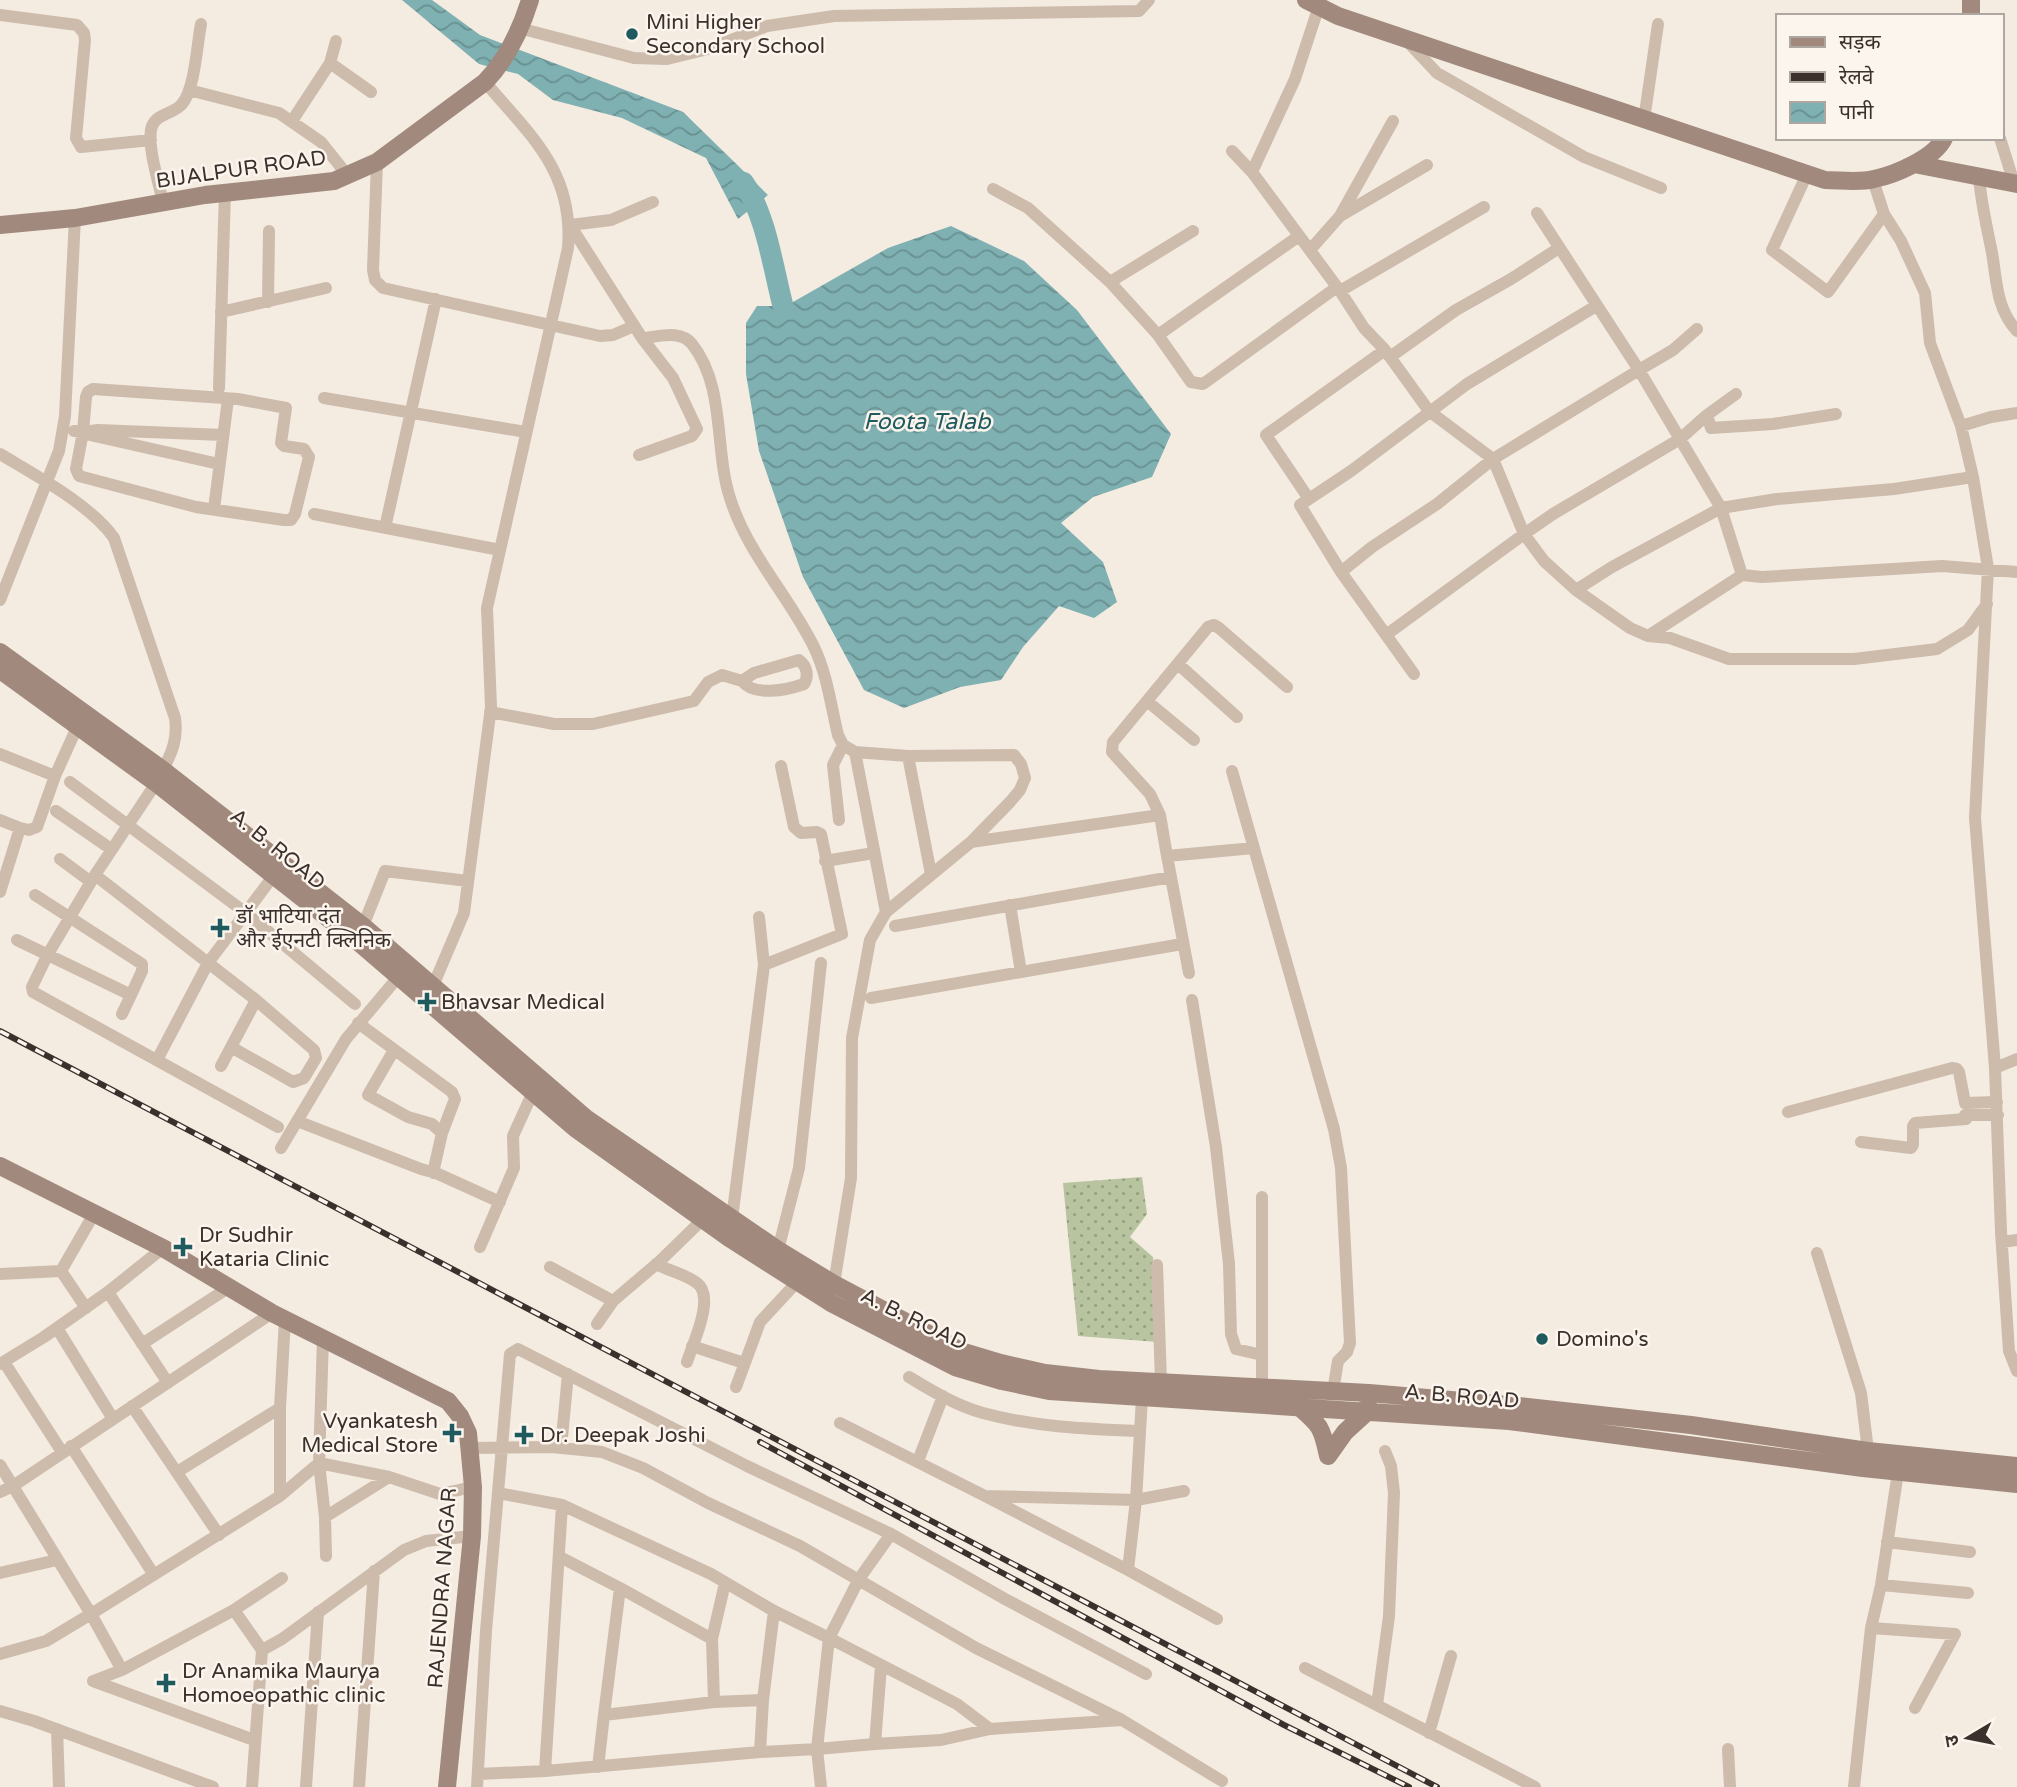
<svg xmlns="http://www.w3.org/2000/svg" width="2017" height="1787" viewBox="0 0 2017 1787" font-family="'Varela Round','Noto Sans Devanagari',sans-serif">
<defs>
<pattern id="garden-dots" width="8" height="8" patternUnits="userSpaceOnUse" patternTransform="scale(1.75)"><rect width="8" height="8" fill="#b8c4a0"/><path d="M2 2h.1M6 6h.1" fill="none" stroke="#97a083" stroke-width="1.8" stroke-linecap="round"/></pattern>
<pattern id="water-waves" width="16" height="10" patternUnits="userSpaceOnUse" patternTransform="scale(1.75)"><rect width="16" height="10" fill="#7fb0b2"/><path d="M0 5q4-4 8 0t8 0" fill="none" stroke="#699091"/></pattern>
</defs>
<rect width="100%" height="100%" fill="#f4ebe1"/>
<path fill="url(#garden-dots)" d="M 1142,1177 L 1147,1214 L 1130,1237 L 1153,1257 L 1158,1342 L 1078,1336 L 1063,1183 Z"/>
<path fill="url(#water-waves)" d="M 402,0 L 432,0 L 480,35 L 683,112 L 768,195 L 738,219 L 706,158 L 622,118 L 553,100 L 518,74 L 479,64 Z
M 951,226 L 1024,261 L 1077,310 L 1171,434 L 1152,477 L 1093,497 L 1061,523 L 1103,562 L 1117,602 L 1094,618 L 1059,606 L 1023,647 L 1001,680 L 960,687 L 904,708 L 864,690 L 803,577 L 759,451 L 746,374 L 746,323 L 757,306 L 782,306 L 793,302 L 888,248 Z"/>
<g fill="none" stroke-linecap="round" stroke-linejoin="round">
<path stroke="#7fb0b2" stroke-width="21" d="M 743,182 C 766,214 773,268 783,306"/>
<path stroke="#cdbbac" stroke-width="12" d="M 0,15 L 77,25 L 84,33 L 85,40 L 76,138 L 81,147 L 151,140
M 519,28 L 634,58 L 667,59 L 708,49 L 767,26 L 834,16 L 1139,11 L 1149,0
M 1406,40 L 1437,73 L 1584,157 L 1661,188
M 330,63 L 371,92
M 189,90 L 279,113 L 321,142 L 348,176
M 1644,120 L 1658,24
M 292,121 L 330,63 L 336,41
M 2000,138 L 2014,183
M 1232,151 L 1252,172 L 1340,291
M 377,162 L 373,270 L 375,280 L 383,288 L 600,336 L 613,335 L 634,326
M 1252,172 L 1295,79 L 1319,6
M 1807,174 L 1772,250 L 1828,292 L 1884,214
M 1979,177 C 1981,203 1987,227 1992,253 C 1997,282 1996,308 2017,331
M 1873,180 L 1884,214 L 1901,241 L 1925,293 L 1930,343 L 1961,426 L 1973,477 L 1988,568 L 1975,818 L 1995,1068 L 2001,1232 L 2009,1351 L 2017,1371
M 993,189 L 1028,208 L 1110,282 L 1158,335 L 1191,382 L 1203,384 L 1337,287
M 163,202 C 159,184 146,143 152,126 C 157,113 174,114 182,104 C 195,89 197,44 201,24
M 653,202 L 611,220 L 570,225 L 642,338 C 659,337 680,329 692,344 C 726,387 714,449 730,498 C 747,553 789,596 814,647 C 827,674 831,706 838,735 L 843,745 L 855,752
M 1537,213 L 1639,370 L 1493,459 L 1429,411 L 1390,357 L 1456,310 L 1511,279 L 1559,248
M 1340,216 L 1427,165
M 1310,250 L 1340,216 L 1393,121
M 1110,282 L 1193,231
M 268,302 L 269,231
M 221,312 L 326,288
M 1697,329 L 1673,350 L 1639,370 L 1680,439 L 1707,415 L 1736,394
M 1158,335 L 1299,236
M 1385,350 L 1364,328 L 1340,291 L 1484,207
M 219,388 L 225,192
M 324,398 L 526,432
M 1707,415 L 1711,428 L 1773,424 L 1836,414
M 1961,426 L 1991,417 L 2017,413
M 74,431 L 83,432 L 86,397 L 88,392 L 93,389 L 238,399 L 286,408 L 281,443 L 284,446 L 304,449 L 309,457 L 295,514 L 291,520 L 284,520 L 196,507 L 79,476 L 76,469 L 83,432
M 83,432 L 98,430 L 223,435
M 90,435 L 219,464
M 0,454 C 35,475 91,505 114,538 L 175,718 C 178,739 172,752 163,770
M 639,455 L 692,436 L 697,429 L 673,378 L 642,338
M 1309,499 L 1266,435 L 1385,350 L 1389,356
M 214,509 L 228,399
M 314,514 L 500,550
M 385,528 L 436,299
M 1341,572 L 1300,505 L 1351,471 L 1467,384 L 1596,306
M 1742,575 L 1762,577 L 1942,566 L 2017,572
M 1576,590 L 1630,628 L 1648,636 L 1670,638 L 1729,659 L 1854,659 L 1937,649 L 1968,630 L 1987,604
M 0,600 L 59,451 L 65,416 L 75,218
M 1386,635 L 1524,534 L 1544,561 L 1576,590 L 1612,567 L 1721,508 L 1742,575 L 1648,636
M 1178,664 L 1237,717
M 1414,674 L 1341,572 L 1372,547 L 1437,504 L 1493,459 L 1524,534 L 1553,514 L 1680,439 L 1721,508 L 1777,499 L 1894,489 L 1973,477
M 1147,701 L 1194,740
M 490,712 L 554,724 L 593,724 L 694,701 L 708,682 L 722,675 L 742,681 L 754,673 L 799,660 C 807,666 809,676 804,684 C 787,690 754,697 742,681
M 0,754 L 55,776
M 908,756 L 931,874
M 1232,771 L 1334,1129 L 1341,1168 L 1350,1343 L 1347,1352 L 1338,1361 L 1333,1391
M 70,782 L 246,913 L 355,1004
M 156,783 L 95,875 L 48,954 L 32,987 L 33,992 L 278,1127
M 56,811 L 111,849
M 1160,815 L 1150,794 L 1112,752 L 1113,742 L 1208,627 L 1214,625 L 1219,628 L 1287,687
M 0,820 L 20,828
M 839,820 L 833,765 L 843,745
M 971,842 L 1160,815 L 1167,856 L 1254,848
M 1167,856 L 1189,973
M 60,859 L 91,882
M 825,861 L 874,853
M 95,875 L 256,1000 L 314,1050 L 316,1058 L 304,1078 L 293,1082 L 231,1047
M 0,892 L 20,828 L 29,830 L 37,827 L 55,776 L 78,725
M 1010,905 L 1021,972
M 759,917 L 764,965
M 363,926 L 385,871 L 468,881
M 895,926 L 1171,877
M 17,940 L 131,995 L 142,971 L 142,964 L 35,895
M 433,986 L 464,913 L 491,707 L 487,608 L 568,248 C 574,171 530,135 485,82
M 871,998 L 1182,944
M 1192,1000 L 1216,1147 L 1229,1264 L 1231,1334 L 1236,1349 L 1262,1355
M 122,1014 L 131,995
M 358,1023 L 452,1092 L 455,1099 L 442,1133 L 433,1173
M 394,1050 L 368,1095 L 408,1117 L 432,1124 L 442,1133
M 157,1060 L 208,963 L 274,875
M 221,1066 L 256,1000
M 1995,1068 L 2017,1059
M 1788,1112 L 1952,1068 L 1957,1069 L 1959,1072 L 1965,1103 L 1997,1102
M 297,1121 L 421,1169 L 436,1173 L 500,1202
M 1861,1142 L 1911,1148 L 1913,1145 L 1913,1126 L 1915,1123 L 1966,1119 L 1965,1115 L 1998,1115
M 281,1148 L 346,1039 L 399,976
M 1262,1197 L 1262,1387
M 732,1219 L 764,965 L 842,934 L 821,834 L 817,832 L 801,833 L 794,827 L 781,766
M 2002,1242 L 2017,1240
M 480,1247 L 514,1168 L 513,1136 L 533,1092
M 778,1250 L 799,1168 L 821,963
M 1817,1253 L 1861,1393 L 1868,1451
M 656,1264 C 669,1271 685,1274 697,1283 C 716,1297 692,1345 687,1362
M 1157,1265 L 1161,1382
M 550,1267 L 613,1301
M 61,1271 L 95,1212
M 0,1274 L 61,1271 L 86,1308
M 834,1284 L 851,1178 L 852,1038 L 870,940 L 886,912 L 971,842 L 1010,802 L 1020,790 L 1025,778 L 1021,764 L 1014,755 L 908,756 L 855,752 L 886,912
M 108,1292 L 168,1383
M 597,1324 L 613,1301 L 660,1261 L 702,1220
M 57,1328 L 113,1419
M 323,1338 L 319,1463 L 325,1517 L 389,1477
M 142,1344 L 228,1288
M 692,1346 L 744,1363
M 4,1362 L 62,1452
M 0,1364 L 44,1337 L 108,1292 L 163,1248
M 909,1377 C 932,1391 957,1406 983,1413 C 1034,1427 1087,1429 1139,1431
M 736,1387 L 760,1322 L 798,1281
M 1142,1398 L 1136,1500 L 1184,1491
M 132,1406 L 219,1535
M 280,1408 L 280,1496
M 840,1423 L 985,1496
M 71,1446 L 154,1575
M 471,1448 L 552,1447 L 602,1452 L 643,1468 L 708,1503 L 800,1546 L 976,1648 L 1122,1720 L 1222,1781
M 561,1448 L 568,1374
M 918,1461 L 943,1396
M 0,1465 L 91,1614 L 46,1641 L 0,1654
M 177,1472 L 280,1408 L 285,1319
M 0,1492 L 13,1486 L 272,1313
M 498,1493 L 562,1505
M 325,1517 L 326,1556
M 891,1534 L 1005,1599 L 1146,1674
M 472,1536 L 426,1541 L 404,1550 L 282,1639 L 262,1650 L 234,1610 L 122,1670 L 91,1614 L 280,1496 L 319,1463 L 389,1477 L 440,1494 L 473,1487
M 1887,1542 L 1970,1552
M 560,1557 L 620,1588
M 1128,1570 L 985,1496 L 1136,1500 L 1128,1570 L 1217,1619
M 0,1573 L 57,1560
M 1881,1585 L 1968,1593
M 234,1610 L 282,1578
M 1871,1628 L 1955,1634 L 1915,1708
M 712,1639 L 725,1583
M 881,1666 L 875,1744 L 941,1740 L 990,1729
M 1305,1668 L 1535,1787
M 93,1681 L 254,1740
M 93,1681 L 122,1670
M 714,1702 L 604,1715 L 620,1588 L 712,1639 L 714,1702 L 763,1700 L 774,1611
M 1377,1705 L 1389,1616 L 1394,1493 L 1391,1466 L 1385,1451
M 0,1711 L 34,1721 L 213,1787
M 57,1729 L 59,1787
M 1429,1733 L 1451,1656
M 1728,1749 L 1730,1787
M 760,1752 L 763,1700
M 598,1767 L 604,1715
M 478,1774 L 545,1771
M 252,1787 L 262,1650
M 306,1787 L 318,1612
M 359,1787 L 374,1571
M 477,1787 L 486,1631 L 510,1354 L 518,1349 L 747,1466 L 891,1534 L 859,1579 L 829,1638 L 957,1704 L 990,1729 L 1122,1720
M 821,1787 L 817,1749 L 760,1752 L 545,1771 L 562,1505 L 711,1574 L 774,1611 L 829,1638 L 817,1749 L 875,1744
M 1854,1787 L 1871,1628 L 1881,1585 L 1898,1472"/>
<path stroke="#a18a7d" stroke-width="18" d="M 1306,0 L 1338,16 L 1825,180 C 1840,180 1859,183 1874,179 C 1894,175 1935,158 1944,138
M 1971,16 L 1971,0
M 1914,164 L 2017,184
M 0,225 L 75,218 L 205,195 L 334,181 L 377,162 L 485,82 C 506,60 521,29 530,0
M 0,652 L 163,770 L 363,926 L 587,1119 L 778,1250 L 834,1284 L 961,1351 L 1001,1363 L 1045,1373 L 1099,1379 L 1369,1393 L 1509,1405 L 1691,1425 L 1868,1451 L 2017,1466
M 0,670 L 156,783 L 357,941 L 576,1129 L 729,1238 L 831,1303 L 955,1367 L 1002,1381 L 1049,1391 L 1509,1421 L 1863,1468 L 2017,1484
M 0,1166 L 163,1248 L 272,1313 L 448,1401 L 460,1416 L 468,1433 L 473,1487 L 472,1536 L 447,1787
M 1299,1407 C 1320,1425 1322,1427 1328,1456
M 1328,1456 L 1345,1432 L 1368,1411 L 1368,1405"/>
<g stroke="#3b302b" stroke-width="6">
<path id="rail" d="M 0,1031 L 1437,1787
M 760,1442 L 1284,1725 L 1409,1787"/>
</g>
<use href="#rail" stroke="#fbf5ee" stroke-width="3.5" stroke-dasharray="10" stroke-linecap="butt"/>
</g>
<g fill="#1f5a5e" stroke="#fbf5ee" stroke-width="2.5">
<circle cx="632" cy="34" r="7"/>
<path d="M216.5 917.5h7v7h7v7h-7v7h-7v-7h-7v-7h7z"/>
<path d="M423.5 991.5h7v7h7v7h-7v7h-7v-7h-7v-7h7z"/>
<path d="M179.5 1236.5h7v7h7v7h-7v7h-7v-7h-7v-7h7z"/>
<circle cx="1542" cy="1339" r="7"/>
<path d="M448.5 1422.5h7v7h7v7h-7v7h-7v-7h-7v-7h7z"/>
<path d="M520.5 1424.5h7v7h7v7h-7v7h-7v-7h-7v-7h7z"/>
<path d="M162.5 1672.5h7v7h7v7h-7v7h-7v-7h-7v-7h7z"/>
</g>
<g text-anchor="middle" stroke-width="5" stroke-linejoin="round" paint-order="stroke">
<g font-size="21" fill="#3b302b" stroke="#fbf5ee" text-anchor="start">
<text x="646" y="29">Mini Higher<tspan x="646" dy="24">Secondary School</tspan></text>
<text x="236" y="923">डॉ भाटिया दंत<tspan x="236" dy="24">और ईएनटी क्लिनिक</tspan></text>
<text x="441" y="1009">Bhavsar Medical</text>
<text x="199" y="1242">Dr Sudhir<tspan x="199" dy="24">Kataria Clinic</tspan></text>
<text x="1556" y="1346">Domino's</text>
<text x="438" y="1428" text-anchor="end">Vyankatesh<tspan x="438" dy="24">Medical Store</tspan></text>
<text x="540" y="1442">Dr. Deepak Joshi</text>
<text x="182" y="1678">Dr Anamika Maurya<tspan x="182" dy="24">Homoeopathic clinic</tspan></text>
</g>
<g font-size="21" fill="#3b302b" stroke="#fbf5ee">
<text transform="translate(241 169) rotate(-8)" y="7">BIJALPUR ROAD</text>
<text transform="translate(278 849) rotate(39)" y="7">A. B. ROAD</text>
<text transform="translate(914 1319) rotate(26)" y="7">A. B. ROAD</text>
<text transform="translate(1462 1396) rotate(5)" y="7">A. B. ROAD</text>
<text transform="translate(442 1588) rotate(-86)" y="7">RAJENDRA NAGAR</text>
</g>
<g font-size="23" font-style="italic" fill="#1f5a5e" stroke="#fbf5ee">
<text x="927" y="429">Foota Talab</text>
</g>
</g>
<rect x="1776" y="14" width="228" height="126" fill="#fbf5ee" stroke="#aea6a0" stroke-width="2"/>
<rect x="1790" y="37" width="35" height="10" fill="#a18a7d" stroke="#aea6a0" stroke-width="2"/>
<text x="1839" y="49" font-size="21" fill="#3b302b">सड़क</text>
<rect x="1790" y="72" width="35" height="10" fill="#3b302b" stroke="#aea6a0" stroke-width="2"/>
<text x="1839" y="84" font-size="21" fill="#3b302b">रेलवे</text>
<rect x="1790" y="102" width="35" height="21" fill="url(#water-waves)" stroke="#aea6a0" stroke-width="2"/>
<text x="1839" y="119" font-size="21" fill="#3b302b">पानी</text>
<g transform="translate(1968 1738) rotate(260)" stroke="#fbf5ee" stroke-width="5" paint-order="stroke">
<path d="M0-5L12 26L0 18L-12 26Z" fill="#3b302b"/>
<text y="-10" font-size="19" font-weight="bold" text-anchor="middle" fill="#3b302b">उ</text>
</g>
</svg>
